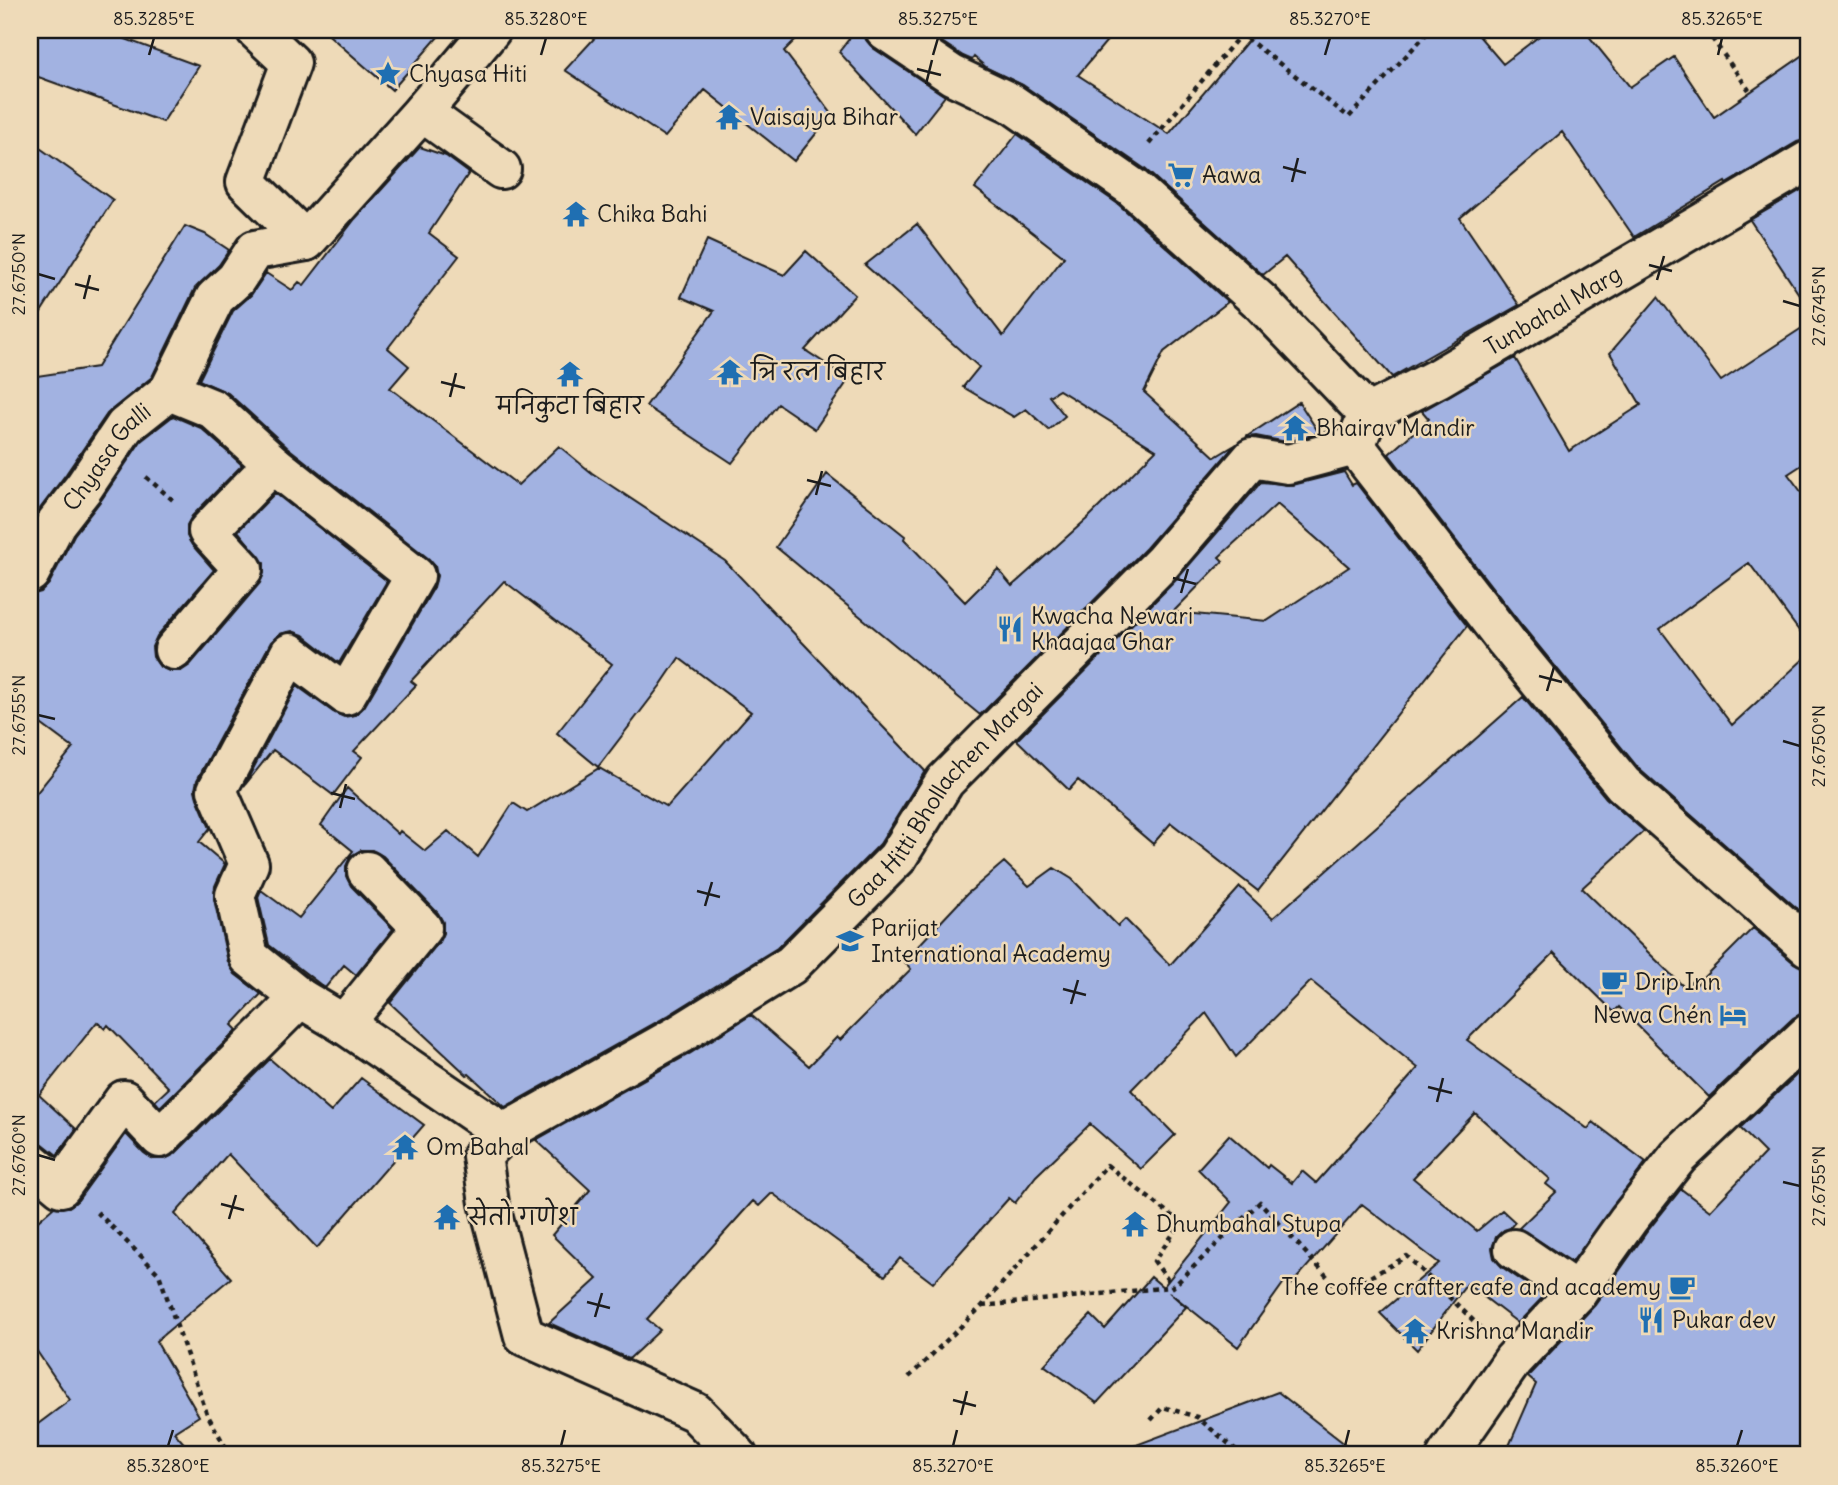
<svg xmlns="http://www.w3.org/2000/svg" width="1838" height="1485" viewBox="0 0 1838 1485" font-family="Delius,'Playpen Sans Deva',sans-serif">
<rect width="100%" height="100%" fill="#eedab8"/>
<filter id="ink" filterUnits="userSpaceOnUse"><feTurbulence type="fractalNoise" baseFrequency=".0143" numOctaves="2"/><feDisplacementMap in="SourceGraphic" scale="14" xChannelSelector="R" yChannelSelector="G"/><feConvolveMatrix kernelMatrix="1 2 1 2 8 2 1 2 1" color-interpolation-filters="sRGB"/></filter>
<g filter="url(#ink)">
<path fill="#a2b2e1" stroke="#1c1c1c" stroke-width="2" fill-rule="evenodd" d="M 30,30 L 101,30 L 199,66 L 163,122 L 30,74 Z
M 323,30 L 444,30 L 392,90 Z
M 602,30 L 805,30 L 784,51 L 832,114 L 794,161 L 705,90 L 665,137 L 565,70 Z
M 856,30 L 863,30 L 866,40 L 873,48 L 945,96 L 915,134 L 839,52 Z
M 924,30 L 1116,30 L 1078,75 L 1169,134 L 1257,30 L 1474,30 L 1503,64 L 1547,30 L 1584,30 L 1630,87 L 1674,57 L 1714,117 L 1808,52 L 1808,139 L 1797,142 L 1726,184 L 1725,182 L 1634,237 L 1562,132 L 1460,218 L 1519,305 L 1392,377 L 1285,257 L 1263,275 L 1145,169 L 1023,85 L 987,68 L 974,57 L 972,60 L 963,56 Z
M 1017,134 L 1118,204 L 1228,302 L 1164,352 L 1144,392 L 1215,457 L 1235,445 L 1146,548 L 980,715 L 776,547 L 827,474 L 905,536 L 904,539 L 965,602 L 998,569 L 1012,586 L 1089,517 L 1156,450 L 1059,390 L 1049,396 L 1065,416 L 1049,430 L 1026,409 L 1014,417 L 963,387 L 979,367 L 865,265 L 917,224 L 1003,336 L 1064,257 L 975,188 Z
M 30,141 L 113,200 L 30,329 Z
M 420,147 L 446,156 L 469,173 L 429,233 L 459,256 L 388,348 L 409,366 L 390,388 L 518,485 L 559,446 L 592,473 L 725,561 L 925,771 L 880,844 L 777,948 L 669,1015 L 505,1107 L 469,1074 L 467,1075 L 390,1003 L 439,942 L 443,933 L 443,922 L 438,913 L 383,856 L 372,850 L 361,850 L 351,856 L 346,866 L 346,876 L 351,886 L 393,929 L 356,975 L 344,965 L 325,988 L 269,945 L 258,897 L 261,890 L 299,918 L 353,851 L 321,825 L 347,788 L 398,834 L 400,831 L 425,851 L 448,831 L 478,857 L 513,803 L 527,812 L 599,768 L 667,807 L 751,712 L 679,658 L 660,686 L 598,767 L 557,733 L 612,664 L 504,581 L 411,681 L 416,685 L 354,751 L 362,757 L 333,795 L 273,750 L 244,786 L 297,686 L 333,712 L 344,717 L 355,715 L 364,707 L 434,587 L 437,576 L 435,566 L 429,559 L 287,447 L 228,393 L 199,380 L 233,311 L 251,295 L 266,273 L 292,290 L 299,282 L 304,285 L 355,219 Z
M 1808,186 L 1808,308 L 1750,220 Z
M 185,226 L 205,234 L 229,250 L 219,265 L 195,288 L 152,377 L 107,414 L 66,474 L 39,510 L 30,526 L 30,377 L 97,367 Z
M 707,240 L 784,275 L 806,251 L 855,295 L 805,350 L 849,379 L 815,429 L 778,404 L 732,463 L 646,406 L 714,311 L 681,297 Z
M 1658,297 L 1721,381 L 1808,324 L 1808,461 L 1788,474 L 1808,501 L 1808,643 L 1749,563 L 1660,629 L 1732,725 L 1808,655 L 1808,918 L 1639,769 L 1523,627 L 1389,454 L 1429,419 L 1422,411 L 1515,358 L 1569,451 L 1641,405 L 1610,353 Z
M 1299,402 L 1319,433 L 1287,442 L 1256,436 L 1246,437 Z
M 173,416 L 201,428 L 242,465 L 192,516 L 187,525 L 187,536 L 192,545 L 214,570 L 157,636 L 152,647 L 153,657 L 160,667 L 169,671 L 181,671 L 190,665 L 260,583 L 264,573 L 264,563 L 238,531 L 275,493 L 387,581 L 339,663 L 303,635 L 292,631 L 280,634 L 271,642 L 197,780 L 195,790 L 197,798 L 210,828 L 199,842 L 225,864 L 215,886 L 214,899 L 228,962 L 235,974 L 261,994 L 232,1025 L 237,1030 L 160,1107 L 155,1101 L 169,1088 L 108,1025 L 105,1029 L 97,1022 L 39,1095 L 76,1129 L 57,1155 L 43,1144 L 30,1140 L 30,801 L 73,748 L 30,716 L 30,595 L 41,592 L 49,584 L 74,535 L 102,499 L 141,441 Z
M 1344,472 L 1352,485 L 1356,483 L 1467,626 L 1258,891 L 1171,823 L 1153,844 L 1078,780 L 1069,790 L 1017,740 L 1178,578 L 1261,482 L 1293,485 ZM 1277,504 L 1349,567 L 1267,621 L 1173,612 L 1223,561 L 1219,557 Z
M 1523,697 L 1606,798 L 1644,831 L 1582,888 L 1685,988 L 1693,980 L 1697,984 L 1753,928 L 1794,963 L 1808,968 L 1808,1013 L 1802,1013 L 1793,1018 L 1709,1097 L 1619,1007 L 1614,1012 L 1554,953 L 1467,1040 L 1588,1129 L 1593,1122 L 1646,1162 L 1572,1262 L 1519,1228 L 1556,1192 L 1546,1184 L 1550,1179 L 1475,1113 L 1413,1178 L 1477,1231 L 1502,1210 L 1515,1222 L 1510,1228 L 1504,1230 L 1496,1237 L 1492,1248 L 1494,1258 L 1502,1267 L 1544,1296 L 1518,1323 L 1467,1284 L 1417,1350 L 1380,1313 L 1439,1263 L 1362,1204 L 1291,1285 L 1285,1281 L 1238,1347 L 1169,1292 L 1186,1307 L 1097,1403 L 1044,1365 L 1091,1315 L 1105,1329 L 1151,1277 L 1163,1287 L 1231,1202 L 1198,1169 L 1229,1135 L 1267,1168 L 1269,1165 L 1292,1183 L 1302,1171 L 1316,1183 L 1418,1068 L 1311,981 L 1236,1057 L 1206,1013 L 1131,1090 L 1175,1135 L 1141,1169 L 1090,1124 L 1036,1176 L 1015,1203 L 1009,1198 L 933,1283 L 900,1258 L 885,1276 L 772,1193 L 759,1206 L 753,1201 L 647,1319 L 660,1330 L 629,1359 L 549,1323 L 597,1279 L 552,1235 L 590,1190 L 536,1140 L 691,1053 L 751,1015 L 809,1066 L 837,1037 L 840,1040 L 911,969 L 904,961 L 967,894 L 1004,862 L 1029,886 L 1054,868 L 1072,879 L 1118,926 L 1125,919 L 1170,965 L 1240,887 L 1273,918 Z
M 270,1059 L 331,1112 L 361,1078 L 424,1125 L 317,1248 L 228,1154 L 175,1214 L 231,1278 L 156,1341 L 199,1416 L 174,1432 L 194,1455 L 30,1455 L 30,1430 L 70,1400 L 30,1341 L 30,1228 L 54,1207 L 69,1207 L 78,1200 L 126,1134 L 144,1153 L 153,1159 L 165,1159 L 175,1154 Z
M 1808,1064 L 1808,1455 L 1505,1455 L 1536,1384 L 1528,1377 L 1530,1374 L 1595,1305 L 1646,1233 L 1681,1189 L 1710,1211 L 1765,1153 L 1740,1128 Z
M 1278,1392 L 1359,1455 L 1121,1455 L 1120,1451 Z"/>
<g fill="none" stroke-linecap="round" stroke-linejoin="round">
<g stroke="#1c1c1c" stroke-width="44">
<g id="street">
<path d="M 885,30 L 952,75 L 1011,103 L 1132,187 L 1262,303 L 1368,414 L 1355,446"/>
<path d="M 422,112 L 501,169"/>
<path d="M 306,241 L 422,112 L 491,30"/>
<path d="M 169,391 L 215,298 L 236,279 L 255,250 L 306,241 L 246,182 L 291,63 L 256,30"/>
<path id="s1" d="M 1368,414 L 1438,378 L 1808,161"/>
<path d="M 1355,446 L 1506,641 L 1623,784 L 1808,947"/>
<path id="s2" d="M 30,573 L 56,523 L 84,487 L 125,426 L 169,391 L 213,409 L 273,464 L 415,576 L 346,695 L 290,653 L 217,790 L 249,864 L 235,895 L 249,957 L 300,998 L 344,1024 L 504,1133"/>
<path d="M 174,650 L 243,569 L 208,531 L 273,464"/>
<path d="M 344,1024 L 422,928 L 367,871"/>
<path d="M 30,1161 L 61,1187 L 124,1100 L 160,1138 L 300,998"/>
<path d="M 1514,1249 L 1577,1292"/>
<path id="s3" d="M 737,1455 L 695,1412 L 524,1336 L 489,1203 L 482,1156 L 504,1133 L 680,1034 L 791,965 L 897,858 L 945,781 L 1162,563 L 1252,458 L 1288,464 L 1355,446"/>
</g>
</g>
<g stroke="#1c1c1c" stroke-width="44">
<path id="secondary" d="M 1447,1455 L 1513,1360 L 1577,1292 L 1628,1220 L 1678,1157 L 1808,1034"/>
</g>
<path stroke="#1c1c1c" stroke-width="4.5" stroke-dasharray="5 5" stroke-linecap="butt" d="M 1706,30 L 1749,90
M 1149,144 L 1241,34 L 1349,117 L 1430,30
M 146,477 L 174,501
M 97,1212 L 159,1274 L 207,1414 L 230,1455
M 982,1306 L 1172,1287
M 909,1377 L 982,1306 L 1107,1165 L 1181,1223 L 1154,1261 L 1173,1287 L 1260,1202 L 1342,1293 L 1407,1256 L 1480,1327
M 1151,1420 L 1163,1407 L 1197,1417 L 1242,1455"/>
<use href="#street" stroke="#eedab8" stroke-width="38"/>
<use href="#secondary" stroke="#eedab8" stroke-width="38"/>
</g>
</g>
<path fill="none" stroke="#1c1c1c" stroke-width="2.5" d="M 149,55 L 154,38M 541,55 L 546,38M 933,55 L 938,38M 1325,55 L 1330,38M 1718,55 L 1722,38M 917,69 L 941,75M 926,84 L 932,60M 1283,167 L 1306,173M 1292,182 L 1298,158M 1649,265 L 1672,271M 38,274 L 55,279M 1657,280 L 1664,256M 75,284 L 99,290M 84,299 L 90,275M 1783,301 L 1800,306M 441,382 L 465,388M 450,397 L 456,373M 807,480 L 831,486M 816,495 L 822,471M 1173,578 L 1196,584M 1181,593 L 1188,569M 1539,676 L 1562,682M 1547,691 L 1554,667M 38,715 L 55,719M 1783,741 L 1800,746M 331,793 L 355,799M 340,808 L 346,784M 697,891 L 720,897M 705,906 L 712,882M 1063,989 L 1086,995M 1071,1004 L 1078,980M 1428,1087 L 1452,1093M 1437,1102 L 1443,1078M 38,1155 L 55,1160M 1783,1182 L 1800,1186M 221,1204 L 244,1210M 229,1219 L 236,1195M 587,1302 L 610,1308M 595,1317 L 602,1293M 953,1400 L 976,1406M 961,1415 L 967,1391M 168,1446 L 173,1430M 561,1446 L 565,1430M 953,1446 L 957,1430M 1345,1446 L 1349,1430M 1737,1446 L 1742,1430"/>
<defs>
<g id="sight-bare" transform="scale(2.1)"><path d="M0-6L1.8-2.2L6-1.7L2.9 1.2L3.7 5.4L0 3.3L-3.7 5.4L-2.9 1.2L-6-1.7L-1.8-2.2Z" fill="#1f6fb2" stroke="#eedab8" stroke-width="2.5" paint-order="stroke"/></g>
<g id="temple-bare" transform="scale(2.1)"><path d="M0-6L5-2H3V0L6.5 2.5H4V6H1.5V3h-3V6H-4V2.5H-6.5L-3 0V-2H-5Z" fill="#1f6fb2" stroke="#eedab8" stroke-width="2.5" paint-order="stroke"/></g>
<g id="supermarket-bare" transform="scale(2.1)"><path d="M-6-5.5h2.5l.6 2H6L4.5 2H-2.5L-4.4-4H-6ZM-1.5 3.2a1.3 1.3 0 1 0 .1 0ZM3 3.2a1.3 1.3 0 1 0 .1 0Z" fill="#1f6fb2" stroke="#eedab8" stroke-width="2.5" paint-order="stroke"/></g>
<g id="restaurant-bare" transform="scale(2.1)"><path d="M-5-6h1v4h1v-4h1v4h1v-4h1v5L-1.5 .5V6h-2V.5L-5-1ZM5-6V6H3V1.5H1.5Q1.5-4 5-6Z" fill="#1f6fb2" stroke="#eedab8" stroke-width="2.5" paint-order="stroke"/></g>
<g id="school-bare" transform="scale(2.1)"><path d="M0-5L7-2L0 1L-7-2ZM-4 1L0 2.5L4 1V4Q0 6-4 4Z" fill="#1f6fb2" stroke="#eedab8" stroke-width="2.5" paint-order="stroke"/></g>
<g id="cafe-bare" transform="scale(2.1)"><path d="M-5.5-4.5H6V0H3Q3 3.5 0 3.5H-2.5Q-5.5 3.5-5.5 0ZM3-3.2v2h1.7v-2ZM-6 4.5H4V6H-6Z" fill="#1f6fb2" stroke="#eedab8" stroke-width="2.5" paint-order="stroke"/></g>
<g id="hotel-bare" transform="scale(2.1)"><path d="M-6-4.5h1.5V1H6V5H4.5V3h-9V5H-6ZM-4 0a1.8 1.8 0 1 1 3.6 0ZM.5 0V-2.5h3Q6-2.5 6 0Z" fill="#1f6fb2" stroke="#eedab8" stroke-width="2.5" paint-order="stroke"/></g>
</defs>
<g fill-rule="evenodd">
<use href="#sight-bare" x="388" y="74"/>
<use href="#temple-bare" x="729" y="117"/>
<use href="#supermarket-bare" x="1181" y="175"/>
<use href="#temple-bare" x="576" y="214"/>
<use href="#temple-bare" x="730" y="372"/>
<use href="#temple-bare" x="570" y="374"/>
<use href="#temple-bare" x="1295" y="428"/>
<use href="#restaurant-bare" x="1010" y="629"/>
<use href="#school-bare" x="850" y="941"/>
<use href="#cafe-bare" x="1614" y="982"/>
<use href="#hotel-bare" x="1733" y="1015"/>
<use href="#temple-bare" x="405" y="1147"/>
<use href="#temple-bare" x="447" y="1217"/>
<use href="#temple-bare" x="1135" y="1224"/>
<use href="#cafe-bare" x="1682" y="1287"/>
<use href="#restaurant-bare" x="1651" y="1320"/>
<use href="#temple-bare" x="1415" y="1331"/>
</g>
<g text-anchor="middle" stroke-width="5" stroke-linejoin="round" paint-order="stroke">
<g font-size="23" fill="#1c1c1c" stroke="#eedab8" text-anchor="start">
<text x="409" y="82">Chyasa Hiti</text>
<text x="750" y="125">Vaisajya Bihar</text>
<text x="1202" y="183">Aawa</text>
<text x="597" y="222">Chika Bahi</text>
<text x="751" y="380">त्रि रत्न बिहार</text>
<text x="570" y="414" text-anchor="middle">मनिकुटा बिहार</text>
<text x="1316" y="436">Bhairav Mandir</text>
<text x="1031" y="624">Kwacha Newari<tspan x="1031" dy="26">Khaajaa Ghar</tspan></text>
<text x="871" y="936">Parijat<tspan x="871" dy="26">International Academy</tspan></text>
<text x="1635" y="990">Drip Inn</text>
<text x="1712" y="1023" text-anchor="end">Newa Chén</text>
<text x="426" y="1155">Om Bahal</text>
<text x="468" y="1225">सेतो गणेश</text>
<text x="1156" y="1232">Dhumbahal Stupa</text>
<text x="1661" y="1295" text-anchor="end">The coffee crafter cafe and academy</text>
<text x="1672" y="1328">Pukar dev</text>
<text x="1436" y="1339">Krishna Mandir</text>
</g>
<g font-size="23" fill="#1c1c1c" stroke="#eedab8">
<text dy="8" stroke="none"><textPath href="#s1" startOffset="212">Tunbahal Marg</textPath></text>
<text dy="8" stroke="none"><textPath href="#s2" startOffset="140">Chyasa Galli</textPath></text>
<text dy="8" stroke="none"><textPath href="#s3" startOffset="1027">Gaa Hitti Bhollachen Margai</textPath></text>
</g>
</g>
<rect width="1838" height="1485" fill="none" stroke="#eedab8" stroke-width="77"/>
<rect x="38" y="38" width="1762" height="1408" fill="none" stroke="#1c1c1c" stroke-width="2.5"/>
<g font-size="18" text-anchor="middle" fill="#1c1c1c">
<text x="154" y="25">85.3285°E</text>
<text x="546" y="25">85.3280°E</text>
<text x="938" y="25">85.3275°E</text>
<text x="1330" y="25">85.3270°E</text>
<text x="1722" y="25">85.3265°E</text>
<text transform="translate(19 274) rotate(-90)" y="6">27.6750°N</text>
<text transform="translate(1819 306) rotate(-90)" y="6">27.6745°N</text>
<text transform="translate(19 715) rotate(-90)" y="6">27.6755°N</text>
<text transform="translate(1819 746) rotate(-90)" y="6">27.6750°N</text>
<text transform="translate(19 1155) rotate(-90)" y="6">27.6760°N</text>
<text transform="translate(1819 1186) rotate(-90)" y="6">27.6755°N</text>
<text x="168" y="1472">85.3280°E</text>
<text x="561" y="1472">85.3275°E</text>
<text x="953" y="1472">85.3270°E</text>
<text x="1345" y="1472">85.3265°E</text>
<text x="1737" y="1472">85.3260°E</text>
</g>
</svg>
